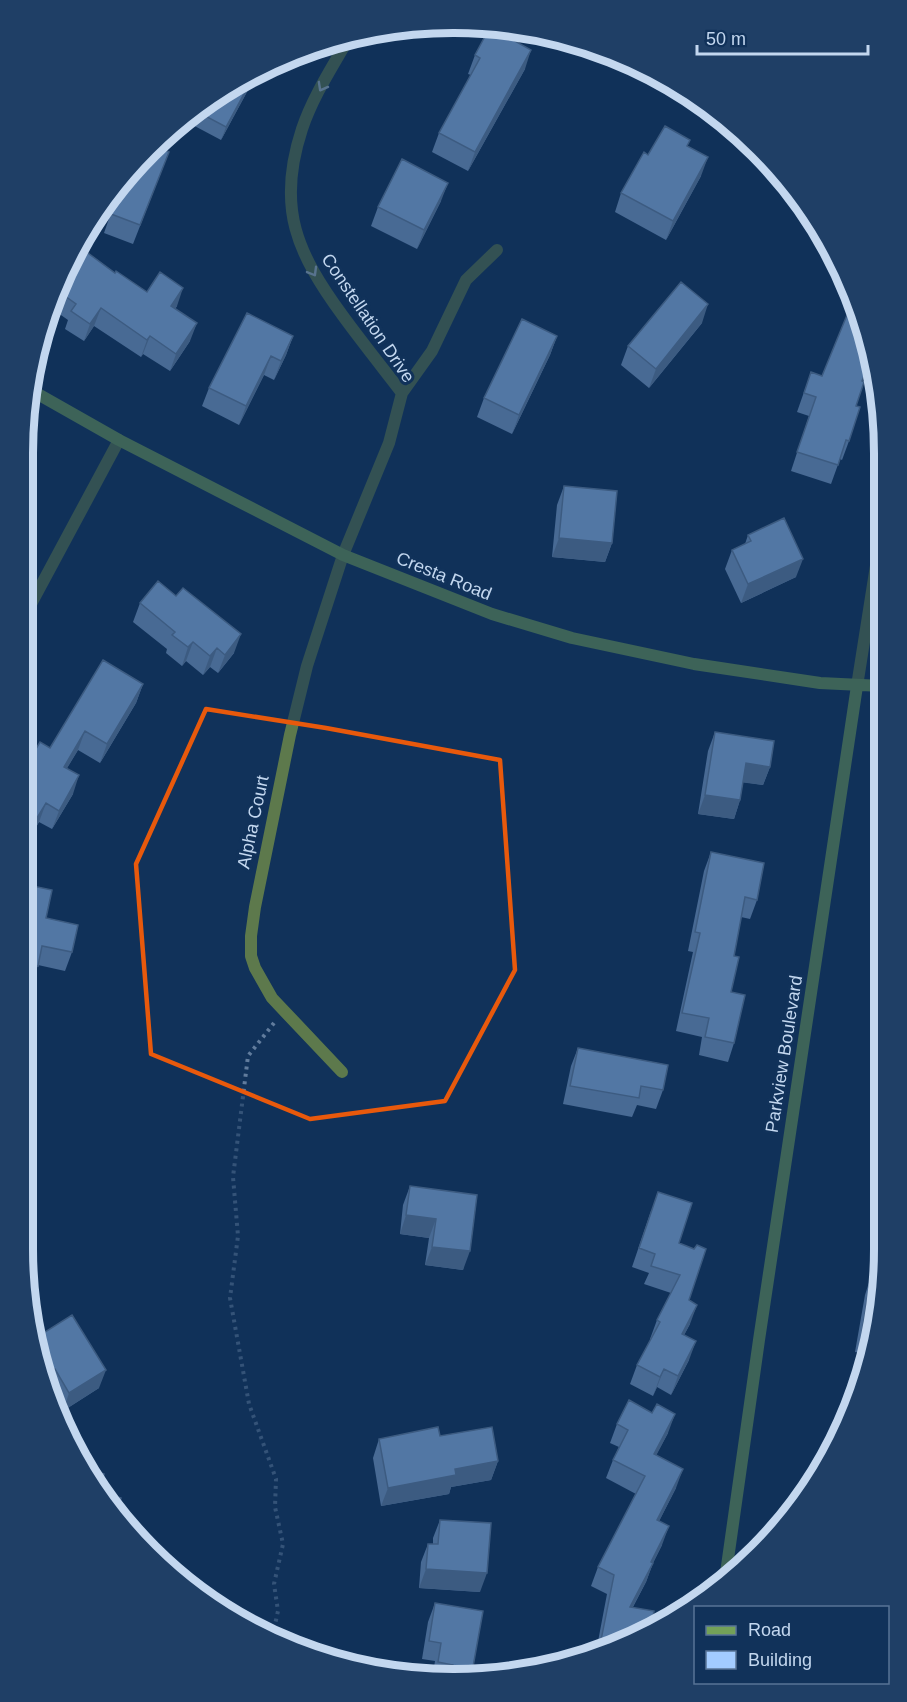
<svg xmlns="http://www.w3.org/2000/svg" width="907" height="1702" viewBox="0 0 907 1702" font-family="Arial,sans-serif">
<rect width="100%" height="100%" fill="#11325a"/>
<g fill="none" stroke-linecap="round" stroke-linejoin="round">
<path stroke="#617c9d" stroke-width="4" stroke-dasharray="3 4.5" stroke-linecap="butt" d="M 274,1023 L 248,1056 L 233,1177 L 238,1236 L 230,1298 L 249,1404 L 276,1479 L 275,1507 L 283,1544 L 274,1584 L 278,1611 L 274,1629 L 275,1634"/>
<path stroke="#5d794c" stroke-width="12" d="M 350,36 C 333,66 313,96 302,129 C 276,208 297,253 343,316 C 362,342 382,367 402,393
M 23,619 L 119,440
M 857,686 L 881,534
M 342,1072 L 272,998 L 255,968 L 251,956 L 251,936 L 255,907 L 290,735 L 307,666 L 343,555 L 389,443 L 402,393 L 432,351 L 466,280 L 497,250"/>
<path stroke="#73a158" stroke-width="12" d="M 29,389 L 119,440 L 343,555 L 492,614 L 572,638 L 694,664 L 820,683 L 882,686
M 725,1580 L 759,1340 L 857,686"/>
</g>
<path fill="#8cafdb" d="M 475,55 L 525,69 L 468,171 L 432,152 L 439,133 L 471,75 L 468,74 Z
M 250,75 L 248,90 L 221,140 L 189,123 L 193,110 Z
M 688,147 L 701,176 L 666,240 L 615,212 L 621,193 L 648,155 Z
M 169,152 L 133,244 L 104,233 L 114,204 L 106,201 L 129,170 Z
M 441,201 L 417,249 L 371,226 L 378,207 Z
M 77,245 L 115,273 L 147,292 L 177,306 L 175,309 L 190,341 L 170,371 L 143,354 L 141,357 L 94,326 L 84,341 L 65,329 L 68,320 L 51,308 Z
M 702,323 L 649,388 L 621,365 L 628,346 Z
M 293,336 L 286,355 L 274,380 L 264,375 L 239,425 L 202,406 L 209,388 Z
M 557,336 L 550,355 L 512,434 L 477,417 L 484,398 Z
M 811,372 L 822,376 L 863,381 L 856,406 L 849,441 L 842,460 L 840,459 L 831,484 L 791,471 L 809,416 L 797,412 Z
M 564,486 L 612,543 L 605,562 L 552,557 L 557,505 Z
M 748,535 L 796,577 L 741,603 L 725,569 L 732,550 L 745,544 Z
M 140,603 L 234,653 L 218,673 L 210,667 L 203,675 L 186,661 L 182,666 L 166,653 L 167,649 L 133,622 Z
M 143,684 L 136,703 L 100,763 L 78,750 L 67,768 L 73,794 L 52,829 L 39,822 L 23,849 L 23,771 L 50,748 Z
M 715,732 L 770,767 L 763,785 L 743,782 L 740,800 L 734,819 L 698,814 L 708,751 Z
M 711,852 L 757,900 L 750,919 L 741,917 L 734,956 L 731,992 L 734,1043 L 728,1062 L 699,1055 L 702,1037 L 676,1031 L 693,952 L 688,951 L 704,871 Z
M 23,885 L 72,952 L 65,971 L 38,965 L 31,985 L 23,983 Z
M 578,1048 L 663,1090 L 656,1109 L 637,1105 L 632,1117 L 563,1104 L 571,1066 Z
M 410,1186 L 477,1195 L 463,1270 L 425,1265 L 429,1238 L 400,1234 L 403,1205 Z
M 651,1211 L 679,1243 L 689,1300 L 690,1324 L 684,1335 L 689,1360 L 671,1395 L 657,1387 L 653,1396 L 630,1384 L 637,1365 L 651,1339 L 650,1339 L 657,1320 L 671,1293 L 644,1284 L 649,1273 L 632,1267 Z
M 871,1276 L 883,1278 L 871,1355 L 855,1352 L 865,1295 Z
M 37,1337 L 99,1388 L 63,1411 L 48,1387 Z
M 617,1424 L 668,1433 L 656,1455 L 676,1488 L 659,1521 L 662,1545 L 653,1563 L 646,1582 L 633,1607 L 619,1647 L 596,1652 L 607,1594 L 591,1586 L 598,1567 L 636,1494 L 606,1478 L 613,1460 L 619,1447 L 610,1443 Z
M 440,1436 L 498,1461 L 491,1480 L 451,1487 L 449,1494 L 381,1506 L 373,1458 L 379,1439 Z
M 440,1520 L 480,1592 L 419,1588 L 421,1562 L 428,1544 L 433,1544 L 433,1538 Z
M 435,1603 L 471,1678 L 433,1674 L 435,1661 L 422,1659 L 428,1622 Z"/>
<path fill="#728fb2" d="M 531,50 L 525,69 L 468,171 L 475,152 Z
M 253,77 L 248,90 L 221,140 L 226,127 Z
M 708,157 L 701,176 L 666,240 L 673,221 Z
M 448,183 L 441,201 L 417,249 L 424,230 Z
M 183,288 L 177,306 L 165,324 L 171,306 Z
M 708,304 L 702,323 L 649,388 L 656,369 Z
M 101,308 L 94,326 L 84,341 L 90,324 Z
M 197,323 L 190,341 L 170,371 L 176,354 Z
M 150,336 L 143,354 L 141,357 L 147,340 Z
M 293,336 L 286,355 L 274,380 L 281,361 Z
M 557,336 L 550,355 L 512,434 L 519,415 Z
M 271,356 L 264,375 L 239,425 L 246,406 Z
M 559,538 L 612,543 L 605,562 L 552,557 Z
M 803,559 L 796,577 L 741,603 L 748,584 Z
M 241,634 L 234,653 L 218,673 L 225,655 Z
M 193,642 L 186,661 L 182,666 L 188,647 Z
M 217,648 L 210,667 L 203,675 L 210,656 Z
M 143,684 L 136,703 L 100,763 L 107,744 Z
M 85,731 L 78,750 L 57,785 L 64,767 Z
M 746,763 L 770,767 L 763,785 L 739,782 Z
M 79,775 L 73,794 L 52,829 L 59,811 Z
M 705,795 L 740,800 L 734,819 L 698,814 Z
M 46,803 L 39,822 L 23,849 L 23,841 Z
M 36,1027 L 29,1046 L 23,1051 L 23,1038 Z
M 406,1215 L 436,1219 L 429,1238 L 400,1234 Z
M 432,1247 L 470,1251 L 463,1270 L 425,1265 Z
M 697,1305 L 690,1324 L 675,1352 L 682,1334 Z
M 696,1341 L 689,1360 L 671,1395 L 678,1376 Z
M 55,1369 L 48,1387 L 46,1389 L 44,1376 Z
M 664,1369 L 657,1387 L 653,1396 L 660,1377 Z
M 106,1370 L 99,1388 L 63,1411 L 69,1393 Z
M 675,1414 L 668,1433 L 647,1473 L 654,1454 Z
M 498,1461 L 491,1480 L 451,1487 L 449,1494 L 381,1506 L 388,1488 L 455,1469 Z
M 683,1469 L 676,1488 L 650,1539 L 657,1520 Z
M 669,1526 L 662,1545 L 653,1563 L 646,1582 L 623,1625 L 630,1607 L 651,1562 Z
M 426,1569 L 487,1573 L 480,1592 L 419,1588 Z"/>
<path fill="#a3ccff" stroke="#728fb2" stroke-width="1.5" d="M 490,27 L 531,50 L 475,152 L 439,133 L 480,58 L 475,55 Z
M 250,75 L 253,77 L 226,127 L 194,110 Z
M 665,126 L 690,140 L 687,146 L 708,157 L 673,221 L 621,193 L 644,152 L 648,155 Z
M 154,146 L 169,152 L 140,225 L 111,214 L 122,186 L 118,185 L 129,170 Z
M 402,159 L 448,183 L 424,230 L 378,207 Z
M 77,245 L 115,273 L 116,271 L 147,292 L 160,272 L 183,288 L 171,306 L 197,323 L 176,354 L 150,336 L 147,340 L 101,308 L 90,324 L 71,311 L 76,304 L 58,291 Z
M 681,282 L 708,304 L 656,369 L 628,346 Z
M 854,298 L 871,360 L 862,381 L 864,382 L 856,406 L 860,407 L 849,441 L 846,440 L 838,465 L 797,452 L 816,397 L 804,393 L 811,372 L 822,376 Z
M 247,313 L 293,336 L 281,361 L 271,356 L 246,406 L 209,388 Z
M 522,319 L 557,336 L 519,415 L 484,398 Z
M 564,486 L 617,491 L 612,543 L 559,538 Z
M 784,518 L 803,559 L 748,584 L 732,550 L 751,541 L 748,535 Z
M 158,581 L 176,596 L 183,588 L 241,634 L 225,655 L 217,648 L 210,656 L 193,642 L 188,647 L 172,635 L 175,632 L 140,603 Z
M 103,660 L 143,684 L 107,744 L 85,731 L 64,767 L 79,775 L 59,811 L 46,803 L 23,841 L 23,771 L 40,742 L 50,748 Z
M 715,732 L 774,741 L 770,767 L 746,763 L 740,800 L 705,795 Z
M 711,852 L 764,863 L 757,900 L 745,897 L 734,956 L 739,957 L 731,992 L 745,995 L 734,1043 L 705,1037 L 709,1018 L 682,1013 L 700,933 L 695,932 Z
M 23,884 L 52,890 L 46,918 L 78,925 L 72,952 L 42,946 L 38,966 L 23,963 Z
M 23,1010 L 36,1027 L 23,1038 Z
M 578,1048 L 668,1065 L 663,1090 L 641,1086 L 639,1098 L 570,1086 Z
M 410,1186 L 477,1195 L 470,1251 L 432,1247 L 436,1219 L 406,1215 Z
M 658,1192 L 692,1203 L 679,1243 L 694,1249 L 697,1245 L 706,1249 L 689,1300 L 697,1305 L 682,1334 L 696,1341 L 678,1376 L 664,1369 L 660,1377 L 637,1365 L 660,1322 L 657,1320 L 680,1275 L 651,1266 L 655,1254 L 639,1248 Z
M 871,1276 L 883,1278 L 874,1335 L 862,1333 Z
M 72,1315 L 106,1370 L 69,1393 L 55,1369 L 44,1376 L 37,1337 Z
M 629,1400 L 652,1413 L 657,1404 L 675,1414 L 654,1454 L 683,1469 L 657,1520 L 669,1526 L 651,1562 L 653,1563 L 630,1607 L 654,1611 L 651,1626 L 619,1647 L 606,1649 L 608,1641 L 601,1640 L 614,1575 L 598,1567 L 645,1476 L 613,1460 L 628,1430 L 617,1424 Z
M 438,1427 L 440,1436 L 492,1427 L 498,1461 L 455,1469 L 456,1475 L 388,1488 L 379,1439 Z
M 89,1469 L 104,1474 L 100,1489 Z
M 102,1493 L 121,1498 L 116,1516 L 112,1511 Z
M 440,1520 L 491,1523 L 487,1573 L 426,1569 L 428,1544 L 438,1544 Z
M 435,1603 L 483,1611 L 471,1678 L 452,1676 L 453,1665 L 438,1662 L 441,1643 L 429,1641 Z"/>
<defs><path id="oneway-chevron" d="M-2-3.5L2.5 0L-2 3.5" fill="none" stroke-width="1.6" stroke-linecap="round" stroke-linejoin="round" transform="scale(1.5)"/></defs>
<g stroke="#afc4ce">
<use href="#oneway-chevron" transform="translate(322 87) rotate(119)"/>
<use href="#oneway-chevron" transform="translate(313 272) rotate(60)"/>
</g>
<path d="M0 0H907V1702H0ZM 206,709 L 326,728 L 500,760 L 515,970 L 445,1101 L 310,1119 L 151,1054 L 136,864 Z" fill="#11325a" fill-opacity=".55" fill-rule="evenodd"/>
<path fill="none" stroke="#e8590c" stroke-width="4.5" stroke-linejoin="round" d="M 206,709 L 326,728 L 500,760 L 515,970 L 445,1101 L 310,1119 L 151,1054 L 136,864 Z"/>
<g text-anchor="middle" stroke-width="6" stroke-linejoin="round" paint-order="stroke">
<g font-size="18" fill="#c3d7ef" stroke="#11325a">
<text transform="translate(368 318) rotate(56)" y="6">Constellation Drive</text>
<text transform="translate(444 576) rotate(22)" y="6">Cresta Road</text>
<text transform="translate(253 822) rotate(-78)" y="6">Alpha Court</text>
<text transform="translate(784 1054) rotate(-81)" y="6">Parkview Boulevard</text>
</g>
</g>
<path d="M0 0H907V1702H0ZM453 33H454A420 420 0 0 1 874 453V1249A420 420 0 0 1 454 1669H453A420 420 0 0 1 33 1249V453A420 420 0 0 1 453 33Z" fill="#1f3f66" fill-rule="evenodd"/>
<path fill="none" stroke="#c3d7ef" stroke-width="8" d="M453 33H454A420 420 0 0 1 874 453V1249A420 420 0 0 1 454 1669H453A420 420 0 0 1 33 1249V453A420 420 0 0 1 453 33Z"/>
<rect x="694" y="1606" width="195" height="78" fill="#11325a" stroke="#587496" stroke-width="1.5"/>
<rect x="706" y="1626" width="30" height="9" fill="#73a158" stroke="#587496" stroke-width="1.5"/>
<text x="748" y="1636" font-size="18" fill="#c3d7ef">Road</text>
<rect x="706" y="1651" width="30" height="18" fill="#a3ccff" stroke="#587496" stroke-width="1.5"/>
<text x="748" y="1666" font-size="18" fill="#c3d7ef">Building</text>
<path d="M697 45v9h171v-9" fill="none" stroke="#c3d7ef" stroke-width="3"/>
<text x="706" y="45" font-size="18" fill="#c3d7ef" stroke="#11325a" stroke-width="4.5" paint-order="stroke">50 m</text>
</svg>
